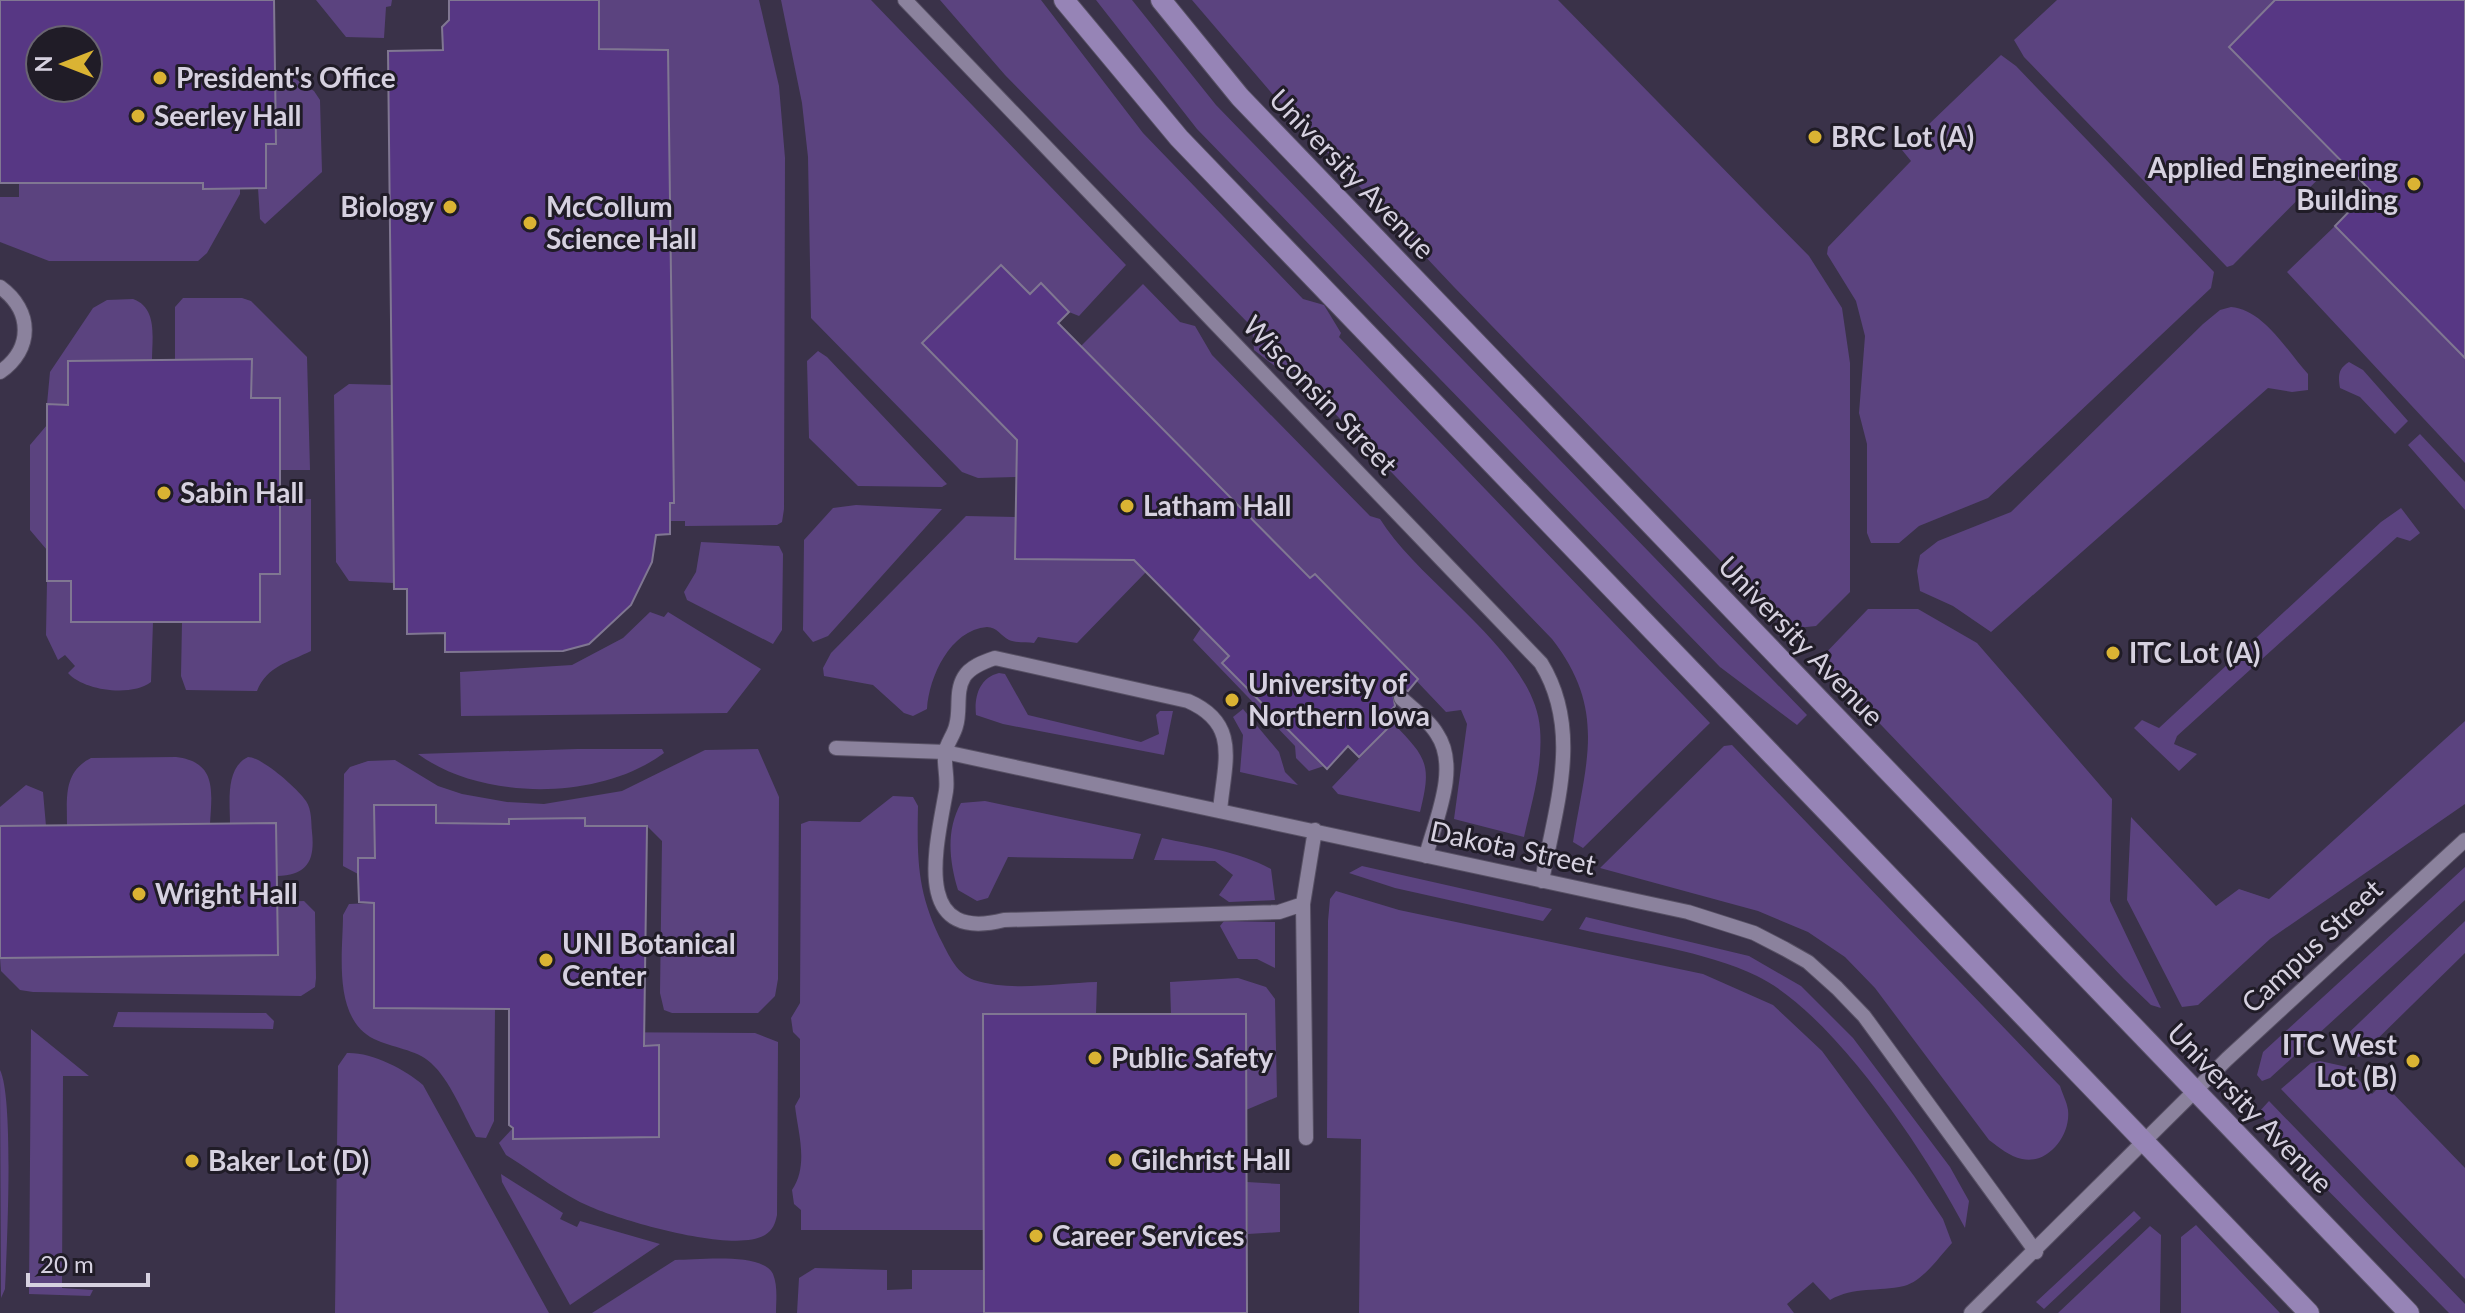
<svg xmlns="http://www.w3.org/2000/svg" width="2465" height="1313" viewBox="0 0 2465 1313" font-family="Lato,sans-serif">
<rect width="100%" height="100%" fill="#3a3249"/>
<path fill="#5b437f" d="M 316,0 L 392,0 L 391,6 L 386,7 L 384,38 L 346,37 Z
M 599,0 L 759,0 L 779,86 L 785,158 L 784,509 L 782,522 L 777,525 L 685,526 L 685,521 L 670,521 L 668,50 L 599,49 Z
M 781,0 L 871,0 L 1126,265 L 1079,316 L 1069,312 L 1041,283 L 1030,294 L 1000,265 L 922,343 L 1017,440 L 1016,477 L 978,478 L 962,472 L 811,318 L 808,157 L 802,103 Z
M 940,0 L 1041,0 L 1143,133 L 1303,299 L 1324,305 L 1341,333 L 1339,337 L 1710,723 L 1583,848 L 1573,842 C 1586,761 1607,710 1552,639 L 1292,369 L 1276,367 L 1254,350 L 1252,327 L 1005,75 Z
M 1096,0 L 1132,0 L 1216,105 L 1807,715 L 1797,725 L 1720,667 L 1197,129 Z
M 1192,0 L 1558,0 L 1809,256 L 1842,308 L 1850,363 L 1850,592 L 1816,626 L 1787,629 L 1454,287 L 1275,97 Z
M 2057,0 L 2275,0 L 2339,158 L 2233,265 L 2227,267 L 2024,57 L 2014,40 Z
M 2001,55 L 2016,66 L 2214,272 L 2211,288 L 1988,498 L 1919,526 L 1899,543 L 1871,543 L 1867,533 L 1867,444 L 1859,413 L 1865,336 L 1856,301 L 1827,254 L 1828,247 L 1911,161 L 1902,150 Z
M 291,76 L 314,91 L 320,100 L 322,172 L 265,224 L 260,219 L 258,188 L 266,188 L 266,144 L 276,144 L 274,77 Z
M 19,183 L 203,183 L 204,189 L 240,189 L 240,194 L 207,253 L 198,261 L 49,261 L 0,242 L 0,197 L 19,197 Z
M 2335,226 L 2465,358 L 2465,463 L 2287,272 Z
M 1143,284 L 1180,322 L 1195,326 L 1212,355 L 1370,516 L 1380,519 C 1420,584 1535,653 1540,729 C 1543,766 1532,801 1524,837 L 1454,819 L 1467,724 L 1461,710 L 1446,712 L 1315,574 L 1310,578 L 1081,346 Z
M 183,298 L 242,298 L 251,301 L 307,357 L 310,470 L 280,470 L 280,398 L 251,398 L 252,360 L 175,360 L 175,307 Z
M 133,299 C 158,308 152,338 152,360 L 68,361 L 68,405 L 47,404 L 50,372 L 93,308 L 107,300 Z
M 2231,307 C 2263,309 2288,352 2308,374 L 2308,390 L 2292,392 L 2268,388 L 1991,632 L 1953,606 L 1920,591 L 1917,571 L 1920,555 L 1938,541 L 2011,512 L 2203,324 L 2220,310 Z
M 818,351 L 827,357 L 947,484 L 942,487 L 858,486 L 809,438 L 807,361 Z
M 2349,362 L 2363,370 L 2408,421 L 2395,434 L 2360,397 L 2340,388 C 2338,376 2338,369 2349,362 Z
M 349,384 L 393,385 L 394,583 L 349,581 L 336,562 L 334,395 Z
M 47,425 L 47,550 L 30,530 L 30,445 Z
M 2420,434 L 2465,482 L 2465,510 L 2408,445 Z
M 311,499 L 311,651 C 289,662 267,666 257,691 L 186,690 L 181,676 L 182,622 L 260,622 L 260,574 L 280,500 Z
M 856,505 L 942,509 L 828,636 L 813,642 L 803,630 L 804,540 L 833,508 Z
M 2401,508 L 2420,533 L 2410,541 L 2397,537 L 2177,736 L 2174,744 L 2197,754 L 2179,771 L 2134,728 L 2142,720 L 2159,728 L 2381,522 Z
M 966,516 L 1016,517 L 1016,559 L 1134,560 L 1146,572 L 1077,643 L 1038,637 L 1034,643 C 1027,642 1016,643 1009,640 C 1001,636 997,627 987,627 C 950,630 929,677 927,709 L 913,716 L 904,713 L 873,685 L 824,676 L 823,668 L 831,653 Z
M 701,542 L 779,546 L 783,554 L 782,630 L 773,644 L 687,600 L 684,592 L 696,572 Z
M 47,581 L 71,581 L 71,622 L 153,622 L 151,682 C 132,697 84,691 68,673 L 75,666 L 65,655 L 58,660 L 46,635 Z
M 1868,609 L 1918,609 L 1977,643 L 2112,799 L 2110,901 L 2161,1008 L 2151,1005 L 2124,979 L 1819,660 Z
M 650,612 L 664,617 L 668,612 L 761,669 L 727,713 L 461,716 L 460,672 L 572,665 L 623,638 Z
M 1201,628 L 1229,656 L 1223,664 L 1324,766 L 1309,771 L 1296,758 L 1295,746 L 1193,640 Z
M 999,673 L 1005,674 L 1028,715 L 1141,742 L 1159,734 L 1156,715 L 1160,711 L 1173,711 L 1164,755 L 1003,724 L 976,715 C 974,697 979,678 999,673 Z
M 1243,709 L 1279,752 L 1285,772 L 1298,785 L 1240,772 L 1243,735 L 1233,717 Z
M 2465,721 L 2465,804 L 2270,939 L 2198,1005 L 2182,1007 L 2127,900 L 2131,817 L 2216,906 L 2239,889 L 2269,899 Z
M 1393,723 C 1427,758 1432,764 1420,812 L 1338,794 L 1332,787 Z
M 1732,745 L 2060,1086 C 2062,1093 2067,1102 2068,1110 C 2071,1135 2048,1165 2022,1159 C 2009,1156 2000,1148 1989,1140 L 1875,988 L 1845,957 L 1808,932 L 1758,911 L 1600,868 L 1724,746 Z
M 577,749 L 662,749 L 664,753 C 600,801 482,801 418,754 Z
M 758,749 L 779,797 L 778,979 L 775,996 L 758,1013 L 672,1013 L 664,1010 L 660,993 L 662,841 L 647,826 L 585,826 L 584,818 L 509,819 L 509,824 L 436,823 L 436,805 L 375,858 L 359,858 L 358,874 L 343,866 L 344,774 L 350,767 L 368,761 L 395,760 L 438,786 L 462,794 L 507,802 L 544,804 L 622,791 L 705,750 Z
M 176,757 C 217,762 212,791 210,824 L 67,826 C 67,798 63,772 91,758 Z
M 248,757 C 262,757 298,789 306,801 C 312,810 311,822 312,832 C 315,860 308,875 277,876 L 276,823 L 230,824 C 230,802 225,768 248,757 Z
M 26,785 L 43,792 L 46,826 L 0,826 L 0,807 Z
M 893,796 L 913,797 L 918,806 C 917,860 917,894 943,944 C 950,958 958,974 974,980 C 1011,992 1059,983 1097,982 L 1096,1014 L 983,1014 L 983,1230 L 801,1230 L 801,1210 L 794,1204 L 792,1190 C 809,1165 798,1133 795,1106 L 800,1097 L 800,1039 L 793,1032 L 791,1018 L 800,1003 L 801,824 L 809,821 L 860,822 Z
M 985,801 L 1141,834 L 1133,859 L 1008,857 L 988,898 L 977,901 L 958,890 C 949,860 946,830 961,803 Z
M 1162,838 C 1199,846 1238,851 1271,869 L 1275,900 L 1229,902 L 1219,895 L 1233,875 L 1215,861 L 1154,860 Z
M 1362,866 L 1552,909 L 1543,921 L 1395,888 L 1349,873 Z
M 2465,867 L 2465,900 L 2270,1078 L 2262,1081 L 2257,1075 L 2263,1052 Z
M 1336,891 L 1399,910 L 1703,974 L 1773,1005 L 1822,1051 L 1914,1176 L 1943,1219 L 1952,1243 C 1939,1257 1923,1281 1904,1286 C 1878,1292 1854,1286 1830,1300 L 1813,1282 L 1787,1304 L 1794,1313 L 1359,1313 L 1361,1139 L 1327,1138 L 1328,921 L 1330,899 Z
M 304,901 L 315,912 L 316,978 L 315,987 L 301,996 L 33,992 L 20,990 L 1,971 L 0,958 L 277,955 L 277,902 Z
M 374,903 L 374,1008 L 495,1009 L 494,1121 L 486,1138 L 476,1137 C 463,1114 450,1080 431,1063 C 416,1049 392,1048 374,1039 C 332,1018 343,953 343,915 L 349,904 Z
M 1586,917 L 1749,956 L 1801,986 L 1853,1038 L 1950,1167 L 1969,1201 L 1965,1228 C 1926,1153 1833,1013 1757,976 C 1705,951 1635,942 1579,929 Z
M 1224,921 L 1275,922 L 1275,968 L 1257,959 L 1238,959 L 1220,926 Z
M 2465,921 L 2465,953 L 2359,1057 L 2334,1047 Z
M 1238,978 L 1266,987 L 1275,999 L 1277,1097 L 1246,1110 L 1246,1015 L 1171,1015 L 1170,982 Z
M 118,1012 L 266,1013 L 274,1021 L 273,1029 L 113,1027 Z
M 31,1029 L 89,1076 L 63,1076 L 62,1288 L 93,1290 L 90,1296 L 29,1294 Z
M 581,1032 L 755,1033 L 778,1042 L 777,1215 C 775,1224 773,1230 765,1235 C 735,1254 623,1221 591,1207 C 560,1194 534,1172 506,1155 L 499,1143 L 513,1128 L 514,1139 L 578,1138 L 581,1072 L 659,1045 L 592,1046 Z
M 347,1053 C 371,1052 405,1069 423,1085 L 549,1313 L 335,1313 L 338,1066 Z
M 2320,1061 L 2347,1067 L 2372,1094 L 2383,1083 L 2465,1168 L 2465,1279 L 2281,1089 L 2311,1063 Z
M 0,1070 C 14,1098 7,1249 5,1289 L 1,1298 Z
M 2269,1101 L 2465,1304 L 2465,1313 L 2449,1313 L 2296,1158 L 2259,1112 Z
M 501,1174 L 563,1213 L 560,1219 L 577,1227 L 580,1221 L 660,1244 L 570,1305 L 502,1182 Z
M 1247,1182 L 1280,1184 L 1280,1232 L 1248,1234 Z
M 2134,1211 L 2141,1218 L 2044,1309 L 2036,1302 Z
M 2196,1225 L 2280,1313 L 2181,1313 L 2181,1237 Z
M 2150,1226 L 2161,1235 L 2160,1313 L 2058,1313 Z
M 675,1260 C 698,1260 763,1252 773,1274 C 778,1286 776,1301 776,1313 L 592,1313 Z
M 815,1268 L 887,1270 L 887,1290 L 912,1289 L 912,1270 L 983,1270 L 984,1313 L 797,1313 L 799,1278 Z"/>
<path fill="#573784" stroke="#807792" stroke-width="2" fill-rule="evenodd" d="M 0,0 L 274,0 L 276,144 L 266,144 L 266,188 L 203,189 L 203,183 L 0,183 ZM 40,40 L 88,40 L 88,88 L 40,88 Z
M 449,0 L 599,0 L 599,49 L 668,50 L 674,503 L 670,503 L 670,534 L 656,535 L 652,562 L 631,605 L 589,644 L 563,651 L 445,652 L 445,633 L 407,634 L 407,589 L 394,589 L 388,51 L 443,50 L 442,27 L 449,20 Z
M 2275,0 L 2465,0 L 2465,358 L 2335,226 L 2370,190 L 2229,47 Z
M 1001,265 L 1030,294 L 1041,283 L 1069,312 L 1058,323 L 1310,578 L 1315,574 L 1418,679 L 1408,691 L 1399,688 L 1393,692 L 1395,706 L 1386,716 L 1393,723 L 1359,757 L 1348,746 L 1327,769 L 1222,663 L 1229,656 L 1134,560 L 1015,559 L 1017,440 L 922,343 Z
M 252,359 L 251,398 L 280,398 L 280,574 L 260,574 L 260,622 L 71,622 L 71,581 L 47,581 L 47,404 L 68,405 L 68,361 Z
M 374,805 L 436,805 L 436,823 L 509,824 L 509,819 L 585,818 L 585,826 L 647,826 L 644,1046 L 659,1045 L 659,1137 L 513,1139 L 513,1128 L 509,1125 L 509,1009 L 374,1008 L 374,903 L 359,902 L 358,874 L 358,858 L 375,858 Z
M 276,823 L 278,955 L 0,958 L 0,826 Z
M 983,1014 L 1246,1014 L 1247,1313 L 984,1313 Z"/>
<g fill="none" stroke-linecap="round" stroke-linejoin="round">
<g stroke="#575064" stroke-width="16">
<path id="minor" d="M 905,0 L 1541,663 C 1583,731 1555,808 1542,881
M 0,287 C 33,311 33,349 0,372
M 1401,698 C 1413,709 1429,720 1437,734 C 1460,768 1435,821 1426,856
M 836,748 L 945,752 L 1688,912 L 1754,933 L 1785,949 L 1808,962 L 1837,988 L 1864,1016 L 2036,1252
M 1220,811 C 1224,763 1241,724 1188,701 L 995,658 C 983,662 970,667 964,677 C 955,692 961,710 956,726 C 954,735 946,744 945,754 C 944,766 948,779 946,791 C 937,844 910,944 1004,920 L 1279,912 L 1303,904
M 1306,1138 L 1303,904 L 1315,830
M 1971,1313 L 2227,1059 L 2465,840"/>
</g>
<g stroke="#575064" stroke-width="22">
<path id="major" d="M 1064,0 L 1179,138 L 2309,1313
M 1161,0 L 1240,97 L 2409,1313"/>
</g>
<use href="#minor" stroke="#8b829d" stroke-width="14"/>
<use href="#major" stroke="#9684b6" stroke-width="20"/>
</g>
<g fill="#dab333" stroke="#201c27" stroke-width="3">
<circle cx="160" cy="78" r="8"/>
<circle cx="138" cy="116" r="8"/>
<circle cx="1815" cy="137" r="8"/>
<circle cx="2414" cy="184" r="8"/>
<circle cx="450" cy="207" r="8"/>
<circle cx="530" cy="223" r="8"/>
<circle cx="164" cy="493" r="8"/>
<circle cx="1127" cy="506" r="8"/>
<circle cx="2113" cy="653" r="8"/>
<circle cx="1232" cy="700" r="8"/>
<circle cx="139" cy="894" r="8"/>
<circle cx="546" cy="960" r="8"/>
<circle cx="1095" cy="1058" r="8"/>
<circle cx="2413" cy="1061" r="8"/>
<circle cx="1115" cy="1160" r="8"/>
<circle cx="192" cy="1161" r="8"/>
<circle cx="1036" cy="1236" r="8"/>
</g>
<g text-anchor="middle" stroke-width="6" stroke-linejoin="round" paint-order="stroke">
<g font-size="28" font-weight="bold" fill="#d6d1e0" stroke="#201c27" text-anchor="start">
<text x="176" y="88">President's Office</text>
<text x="154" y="126">Seerley Hall</text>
<text x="1831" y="147">BRC Lot (A)</text>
<text x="2398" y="178" text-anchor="end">Applied Engineering<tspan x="2398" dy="32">Building</tspan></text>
<text x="434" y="217" text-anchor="end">Biology</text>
<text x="546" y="217">McCollum<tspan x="546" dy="32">Science Hall</tspan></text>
<text x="180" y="503">Sabin Hall</text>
<text x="1143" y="516">Latham Hall</text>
<text x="2129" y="663">ITC Lot (A)</text>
<text x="1248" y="694">University of<tspan x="1248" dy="32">Northern Iowa</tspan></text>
<text x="155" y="904">Wright Hall</text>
<text x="562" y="954">UNI Botanical<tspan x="562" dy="32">Center</tspan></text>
<text x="2397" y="1055" text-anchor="end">ITC West<tspan x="2397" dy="32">Lot (B)</tspan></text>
<text x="1111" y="1068">Public Safety</text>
<text x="1131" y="1170">Gilchrist Hall</text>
<text x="208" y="1171">Baker Lot (D)</text>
<text x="1052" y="1246">Career Services</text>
</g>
<g font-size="28" fill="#d6d1e0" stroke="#201c27">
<text transform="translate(1352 174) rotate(46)" y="10">University Avenue</text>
<text transform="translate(1320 395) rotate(46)" y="10">Wisconsin Street</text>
<text transform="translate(1801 641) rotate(46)" y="10">University Avenue</text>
<text transform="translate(1513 848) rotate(12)" y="10">Dakota Street</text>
<text transform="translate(2312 946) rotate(-43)" y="10">Campus Street</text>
<text transform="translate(2250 1108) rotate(46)" y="10">University Avenue</text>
</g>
</g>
<g transform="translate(64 64) rotate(270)"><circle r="38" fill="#201c27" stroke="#696471" stroke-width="2"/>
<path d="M0-6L14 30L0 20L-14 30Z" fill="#dab333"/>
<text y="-12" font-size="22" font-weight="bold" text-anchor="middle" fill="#d6d1e0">N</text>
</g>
<path d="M28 1273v12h120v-12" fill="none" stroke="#d6d1e0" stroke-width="4"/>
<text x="40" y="1273" font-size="24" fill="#d6d1e0" stroke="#201c27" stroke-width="6" paint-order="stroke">20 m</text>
</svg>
